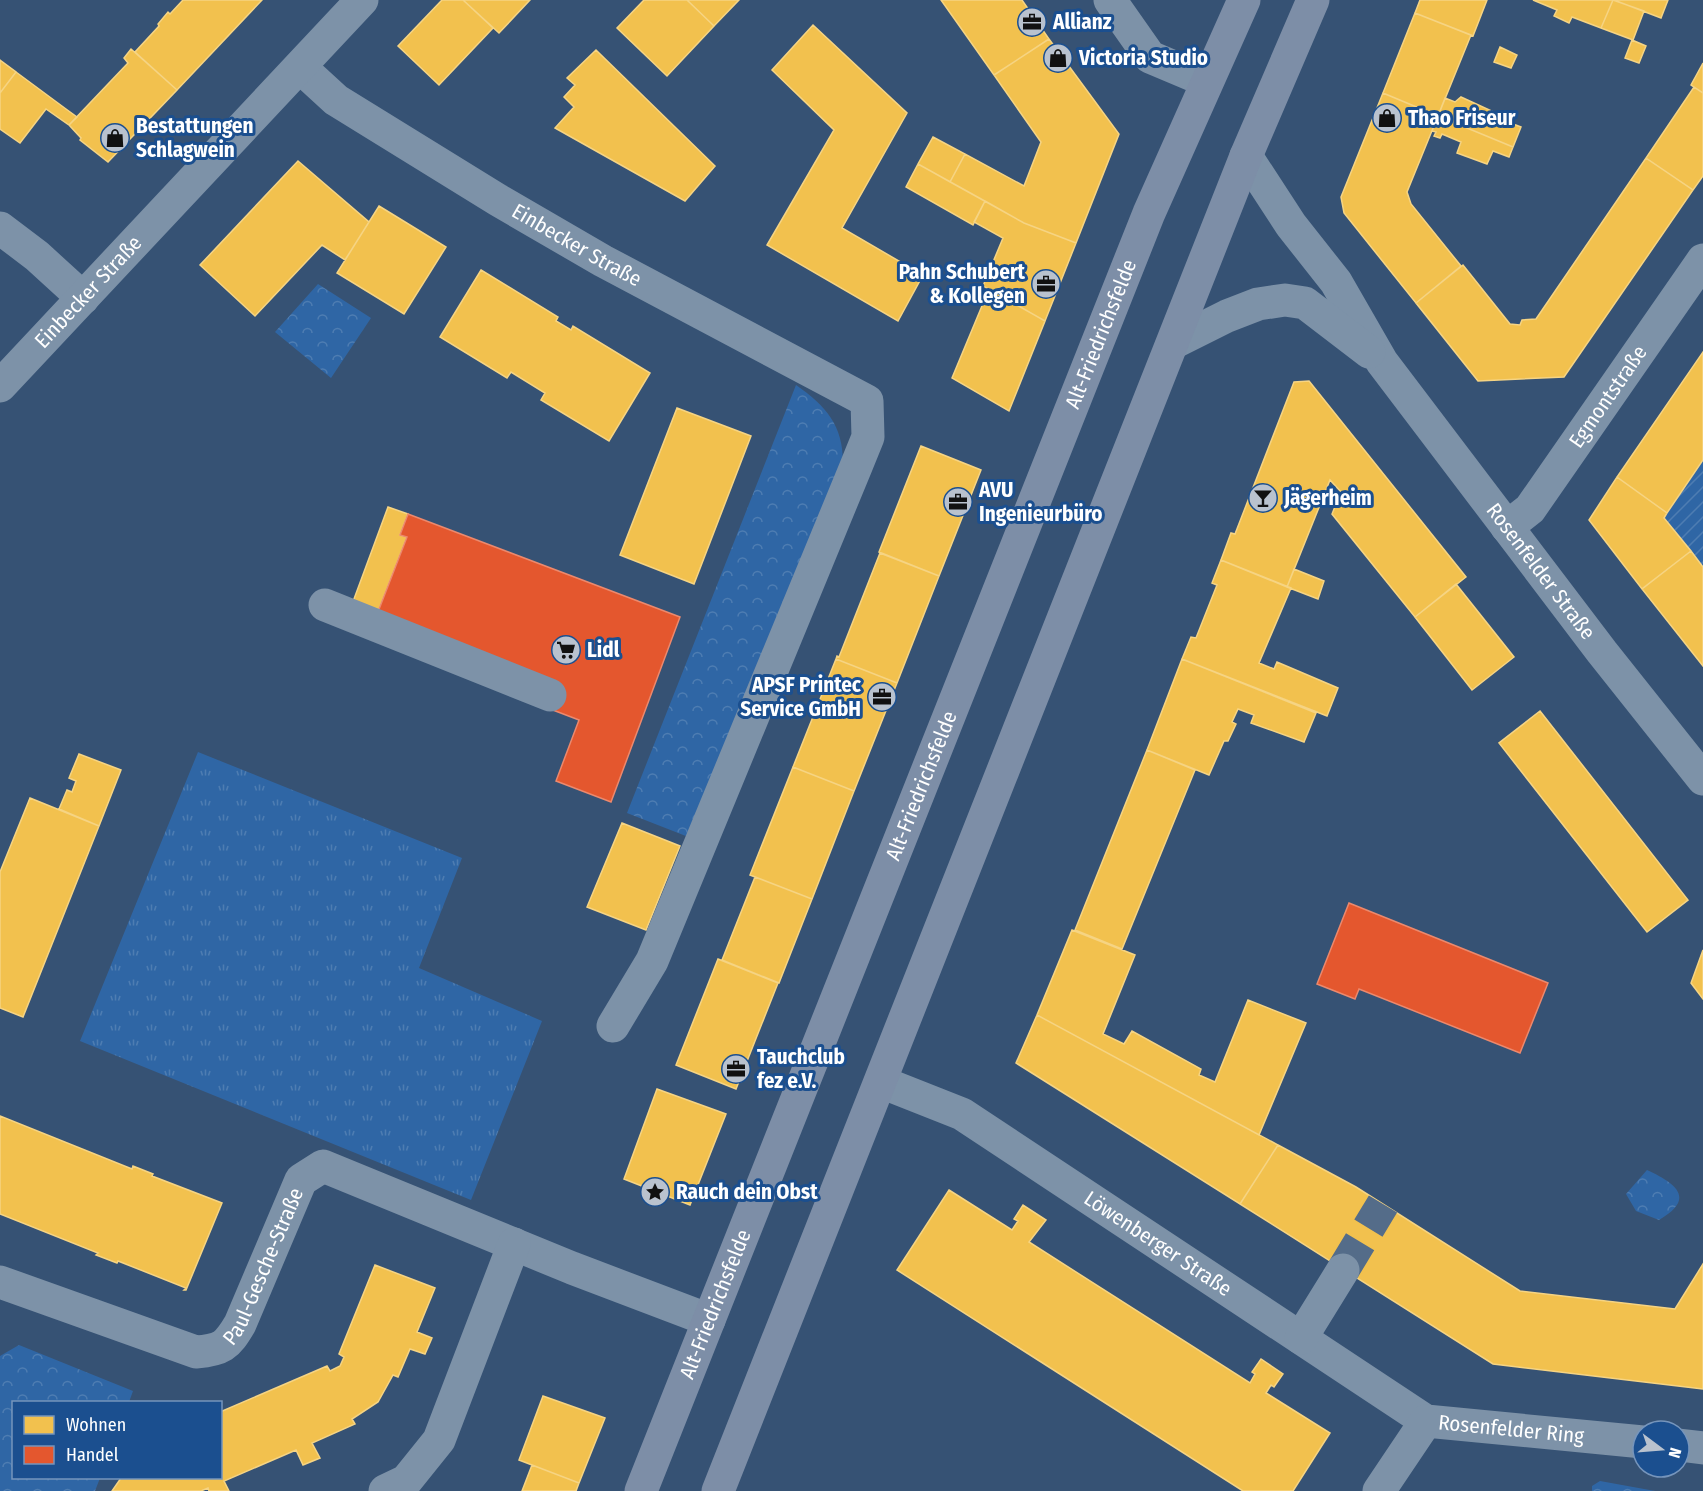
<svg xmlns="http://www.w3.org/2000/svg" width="1703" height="1491" viewBox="0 0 1703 1491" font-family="'Fira Sans Condensed',sans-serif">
<defs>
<pattern id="grass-tufts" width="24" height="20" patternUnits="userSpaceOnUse" patternTransform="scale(1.5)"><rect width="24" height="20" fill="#2f66a5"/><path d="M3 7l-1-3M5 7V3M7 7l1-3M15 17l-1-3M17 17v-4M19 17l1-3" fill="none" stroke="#4e7db2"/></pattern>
<pattern id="forest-crowns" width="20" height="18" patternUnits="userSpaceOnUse" patternTransform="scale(1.5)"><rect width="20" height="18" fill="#2f66a5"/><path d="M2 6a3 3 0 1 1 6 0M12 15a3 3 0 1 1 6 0" fill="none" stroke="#4e7db2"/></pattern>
<pattern id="garden-furrows" width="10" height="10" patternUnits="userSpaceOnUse" patternTransform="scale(1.5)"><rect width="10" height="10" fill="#2f66a5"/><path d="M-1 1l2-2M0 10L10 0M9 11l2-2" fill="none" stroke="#4e7db2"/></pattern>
</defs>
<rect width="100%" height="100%" fill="#365274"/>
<path fill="url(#grass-tufts)" d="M 198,752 L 462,858 L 419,968 L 542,1021 L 471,1200 L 80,1041 Z"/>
<path fill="url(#forest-crowns)" d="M 318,284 L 371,318 L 331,378 L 275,332 Z
M 796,385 C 826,406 843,425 843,463 L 691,838 L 627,813 Z
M 1647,1170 C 1675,1183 1697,1198 1659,1220 L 1636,1211 L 1626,1194 Z
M 19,1345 L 133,1391 L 129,1402 L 14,1402 L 14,1478 L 100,1478 L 95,1491 L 0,1491 L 0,1356 Z
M 1600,1481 L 1655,1491 L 1592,1491 L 1592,1486 Z"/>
<path fill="url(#garden-furrows)" d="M 1703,460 L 1703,567 L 1664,518 Z"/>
<path fill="#f2c14e" stroke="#f6d483" stroke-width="1.5" d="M 183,0 L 262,0 L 177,90 L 135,52 L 159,26 L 158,24 L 168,12 L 170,14 Z
M 442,0 L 463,0 L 493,28 L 439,85 L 398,46 Z
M 463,0 L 530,0 L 499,33 Z
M 644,0 L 687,0 L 714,26 L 667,76 L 617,28 Z
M 687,0 L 739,0 L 714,26 Z
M 941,0 L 1022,0 L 1049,39 L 994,75 Z
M 1420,0 L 1487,0 L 1473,36 L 1415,13 Z
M 1533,0 L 1613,0 L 1601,28 L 1572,17 L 1569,23 L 1554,16 L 1557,10 Z
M 1613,0 L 1644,11 L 1633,40 L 1601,28 Z
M 1614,0 L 1668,0 L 1661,18 Z
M 1415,13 L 1471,35 L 1438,116 L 1383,93 Z
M 813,25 L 907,113 L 842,228 L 923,275 L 898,321 L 767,245 L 834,130 L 772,70 Z
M 1049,39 L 1119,134 L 1076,243 L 1024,223 L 950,182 L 965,154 L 1024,186 L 1041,142 L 994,75 Z
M 1632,40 L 1646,46 L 1639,63 L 1625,58 Z
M 1500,47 L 1517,55 L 1511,68 L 1494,62 Z
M 131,49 L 177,90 L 108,162 L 80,140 L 81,138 L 69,125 L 128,63 L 124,58 Z
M 596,50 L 715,166 L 685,201 L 555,128 L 574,107 L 564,97 L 575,85 L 567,78 Z
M 0,60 L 16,72 L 0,93 Z
M 1703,63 L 1703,93 L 1691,85 Z
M 16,72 L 66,109 L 77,117 L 69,125 L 46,109 L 20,143 L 0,129 L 0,93 Z
M 1694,87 L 1703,93 L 1703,176 L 1693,190 L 1646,158 Z
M 1383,93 L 1438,116 L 1407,192 L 1411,204 L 1461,266 L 1416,303 L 1344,213 L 1341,197 Z
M 1461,97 L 1494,112 L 1492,116 L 1521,127 L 1513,147 L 1438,116 L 1445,98 L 1455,102 Z
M 1438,116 L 1513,147 L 1509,157 L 1493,151 L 1487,164 L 1457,153 L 1461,142 L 1442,134 L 1440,138 L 1434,136 L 1436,132 L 1432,131 Z
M 933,137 L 965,154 L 950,182 L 918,164 Z
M 1646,158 L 1693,190 L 1564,377 L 1478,381 L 1416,303 L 1463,265 L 1510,324 L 1520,325 L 1522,320 L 1536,319 Z
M 298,161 L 369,222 L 345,260 L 322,245 L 255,316 L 200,265 Z
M 918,164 L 985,201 L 973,225 L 906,187 Z
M 985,201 L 1024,223 L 1076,243 L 1045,321 L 983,286 L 1003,238 L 974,222 Z
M 379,206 L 446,247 L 404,314 L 337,273 Z
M 481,270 L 558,317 L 556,321 L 571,330 L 573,326 L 650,373 L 609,441 L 541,400 L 545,393 L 511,372 L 507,378 L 440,337 Z
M 989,289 L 1045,321 L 1009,411 L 952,378 Z
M 1703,352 L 1703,460 L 1667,513 L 1617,477 Z
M 1309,381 L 1466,577 L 1415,617 L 1332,514 L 1341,492 L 1330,480 L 1287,587 L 1221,560 L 1231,533 L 1235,534 L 1294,382 Z
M 677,408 L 751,436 L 694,584 L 620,555 Z
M 921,446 L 981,470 L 939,576 L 879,552 Z
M 1617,477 L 1667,513 L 1664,518 L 1691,551 L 1642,589 L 1589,520 Z
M 388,507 L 408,514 L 400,535 L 407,537 L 376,617 L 351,607 Z
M 1691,551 L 1703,567 L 1703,666 L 1642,589 Z
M 880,553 L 939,576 L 897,683 L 836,659 L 837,656 L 839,657 Z
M 1221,560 L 1291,588 L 1259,663 L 1274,669 L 1277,662 L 1338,688 L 1327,716 L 1182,659 L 1191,637 L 1196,638 L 1217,585 L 1212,583 Z
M 1294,569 L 1324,581 L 1318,599 L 1287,587 Z
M 1456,584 L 1514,657 L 1472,690 L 1415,617 Z
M 836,659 L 897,683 L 854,791 L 793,767 Z
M 1182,659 L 1316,713 L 1304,742 L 1251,723 L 1254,715 L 1238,709 L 1232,722 L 1236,724 L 1228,741 L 1224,741 L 1209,775 L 1147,750 Z
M 1540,711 L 1688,900 L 1647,932 L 1499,743 Z
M 1147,750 L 1195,770 L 1122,949 L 1075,930 Z
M 79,754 L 121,770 L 99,826 L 59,809 L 67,790 L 72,792 L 76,781 L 69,778 Z
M 793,767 L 854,791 L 812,899 L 750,875 Z
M 30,798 L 99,826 L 23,1017 L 0,1008 L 0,872 Z
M 622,823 L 680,846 L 646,930 L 587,907 Z
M 755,877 L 812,899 L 779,983 L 722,960 Z
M 1072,930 L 1135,955 L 1103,1034 L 1124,1044 L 1132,1031 L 1201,1069 L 1199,1075 L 1215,1082 L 1248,1000 L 1306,1023 L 1259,1135 L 1037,1015 Z
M 1703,950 L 1703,999 L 1691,983 Z
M 718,959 L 778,983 L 736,1089 L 676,1065 Z
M 1037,1015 L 1278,1145 L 1240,1204 L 1016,1063 Z
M 657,1089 L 726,1114 L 690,1205 L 624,1179 Z
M 0,1116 L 132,1169 L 133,1166 L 153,1174 L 152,1176 L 222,1203 L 186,1290 L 184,1290 L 186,1288 L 118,1261 L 117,1263 L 96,1255 L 98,1253 L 0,1214 Z
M 1278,1145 L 1356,1187 L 1520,1291 L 1675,1309 L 1703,1264 L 1703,1389 L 1493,1364 L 1240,1204 Z
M 949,1190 L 1012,1230 L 1018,1221 L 1014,1219 L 1023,1205 L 1046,1220 L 1029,1242 L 1250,1383 L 1255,1374 L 1252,1372 L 1261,1359 L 1283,1374 L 1274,1387 L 1271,1385 L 1266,1393 L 1330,1433 L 1293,1491 L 1243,1491 L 897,1270 Z
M 375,1265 L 435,1288 L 417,1332 L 432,1338 L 425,1354 L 410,1349 L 398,1377 L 393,1375 L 378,1402 L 352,1419 L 355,1424 L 312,1443 L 320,1458 L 303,1465 L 296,1450 L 224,1481 L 229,1491 L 209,1491 L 208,1488 L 201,1491 L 112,1491 L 121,1478 L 220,1478 L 220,1412 L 327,1366 L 330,1371 L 340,1366 L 344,1357 L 339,1354 Z
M 543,1396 L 605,1418 L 579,1483 L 519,1460 Z
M 532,1465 L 579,1483 L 576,1491 L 522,1491 Z"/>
<path fill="#e4572e" stroke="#ec896d" stroke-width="1.5" d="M 408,514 L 680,617 L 611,802 L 556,781 L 579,720 L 545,707 L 376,617 L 407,537 L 400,535 Z
M 1349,903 L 1548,983 L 1520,1053 L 1359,989 L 1355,999 L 1317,984 Z"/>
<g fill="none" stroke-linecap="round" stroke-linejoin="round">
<path stroke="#546c89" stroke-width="33" stroke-dasharray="33 16" stroke-linecap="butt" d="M 1343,1270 L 1383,1204"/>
<g stroke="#7d92a8" stroke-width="33">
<path d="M 1110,0 L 1150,57 L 1207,81"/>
<path id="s1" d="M 300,67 L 336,100 L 498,200 L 603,261 L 867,401 L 868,437 L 855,469 L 652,961 L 613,1026"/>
<path id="s2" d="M 1246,156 L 1291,225 L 1336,282 L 1382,362 L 1602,652 L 1703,779"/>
<path d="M 0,228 L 37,256 L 83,298"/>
<path d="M 1173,343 L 1227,316 L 1258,304 L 1285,300 L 1305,303 L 1369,352"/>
<path id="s3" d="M 0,386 L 362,0"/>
<path id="s4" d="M 1507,527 L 1530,509 L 1703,260"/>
<path d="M 325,605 L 550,695"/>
<path id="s5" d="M 881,1082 L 962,1114 L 1426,1421 L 1643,1442"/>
<path id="s6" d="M 0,1282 L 196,1352 C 222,1350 227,1346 240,1324 L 301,1180 L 323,1166 L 572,1268 L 709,1320"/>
<path d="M 1301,1338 L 1343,1270"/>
<path d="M 1679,1445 L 1703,1448"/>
<path d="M 385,1491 L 406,1481 L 439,1440 L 514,1244"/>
<path d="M 1379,1491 L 1426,1421"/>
</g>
<g stroke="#7d8ea7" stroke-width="33">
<path id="s7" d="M 641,1491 L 1149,213 L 1244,0"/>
<path d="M 718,1491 L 1246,156 L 1313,0"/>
</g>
</g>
<defs>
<g id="office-disc" transform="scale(1.5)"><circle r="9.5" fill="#b9c2ce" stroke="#1b4f8f"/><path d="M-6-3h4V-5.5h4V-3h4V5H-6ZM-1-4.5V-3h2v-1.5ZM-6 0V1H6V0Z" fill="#111"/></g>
<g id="shop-disc" transform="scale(1.5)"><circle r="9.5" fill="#b9c2ce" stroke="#1b4f8f"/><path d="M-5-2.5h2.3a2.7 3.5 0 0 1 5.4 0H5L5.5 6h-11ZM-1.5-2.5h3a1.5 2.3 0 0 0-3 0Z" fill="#111"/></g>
<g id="bar-disc" transform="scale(1.5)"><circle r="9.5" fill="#b9c2ce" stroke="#1b4f8f"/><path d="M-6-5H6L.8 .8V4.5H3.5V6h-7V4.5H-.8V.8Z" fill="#111"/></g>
<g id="supermarket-disc" transform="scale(1.5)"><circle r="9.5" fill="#b9c2ce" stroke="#1b4f8f"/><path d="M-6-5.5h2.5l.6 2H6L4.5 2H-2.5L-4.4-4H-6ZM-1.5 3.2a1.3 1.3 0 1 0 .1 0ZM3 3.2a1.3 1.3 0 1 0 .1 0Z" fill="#111"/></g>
<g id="sight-disc" transform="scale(1.5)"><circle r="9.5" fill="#b9c2ce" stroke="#1b4f8f"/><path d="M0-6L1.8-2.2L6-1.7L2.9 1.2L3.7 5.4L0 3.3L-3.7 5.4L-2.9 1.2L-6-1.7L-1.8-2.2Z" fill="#111"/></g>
</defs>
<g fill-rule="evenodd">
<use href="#office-disc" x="1032" y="22"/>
<use href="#shop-disc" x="1058" y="58"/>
<use href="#shop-disc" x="1387" y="118"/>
<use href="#shop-disc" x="115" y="138"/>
<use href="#office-disc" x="1046" y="284"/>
<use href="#bar-disc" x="1263" y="498"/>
<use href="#office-disc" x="958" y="502"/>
<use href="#supermarket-disc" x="566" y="650"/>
<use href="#office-disc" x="882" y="697"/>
<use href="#office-disc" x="736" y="1069"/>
<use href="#sight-disc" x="655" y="1192"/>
</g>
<g text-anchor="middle" stroke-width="6" stroke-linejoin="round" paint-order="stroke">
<g font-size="21" font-weight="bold" fill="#fff" stroke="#1b4f8f" text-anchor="start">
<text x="1053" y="29">Allianz</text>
<text x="1079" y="65">Victoria Studio</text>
<text x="1408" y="125">Thao Friseur</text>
<text x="136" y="133">Bestattungen<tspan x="136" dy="24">Schlagwein</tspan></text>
<text x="1025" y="279" text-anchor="end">Pahn Schubert<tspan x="1025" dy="24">&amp; Kollegen</tspan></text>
<text x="979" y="497">AVU<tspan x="979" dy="24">Ingenieurbüro</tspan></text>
<text x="1284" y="505">Jägerheim</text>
<text x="587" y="657">Lidl</text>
<text x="861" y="692" text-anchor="end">APSF Printec<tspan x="861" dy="24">Service GmbH</tspan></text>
<text x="757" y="1064">Tauchclub<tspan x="757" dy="24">fez e.V.</tspan></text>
<text x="676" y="1199">Rauch dein Obst</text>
</g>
<g font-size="21" fill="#fff" stroke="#1b4f8f">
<text dy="7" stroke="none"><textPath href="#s1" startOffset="330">Einbecker Straße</textPath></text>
<text dy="7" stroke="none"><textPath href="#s3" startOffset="129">Einbecker Straße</textPath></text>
<text dy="7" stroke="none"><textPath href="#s7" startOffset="1245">Alt-Friedrichsfelde</textPath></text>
<text dy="7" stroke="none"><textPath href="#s4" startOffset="166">Egmontstraße</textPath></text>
<text dy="7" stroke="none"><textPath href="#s2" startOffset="510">Rosenfelder Straße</textPath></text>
<text dy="7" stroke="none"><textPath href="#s7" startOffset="759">Alt-Friedrichsfelde</textPath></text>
<text dy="7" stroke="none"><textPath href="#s5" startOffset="322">Löwenberger Straße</textPath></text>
<text dy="7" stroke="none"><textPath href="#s6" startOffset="326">Paul-Gesche-Straße</textPath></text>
<text dy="7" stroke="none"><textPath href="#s7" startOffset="201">Alt-Friedrichsfelde</textPath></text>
<text dy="7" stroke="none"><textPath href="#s5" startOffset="729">Rosenfelder Ring</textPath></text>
</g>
</g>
<rect x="12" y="1401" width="210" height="78" fill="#1b4f8f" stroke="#7695bc" stroke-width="1.5"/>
<rect x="24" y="1416" width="30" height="18" fill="#f2c14e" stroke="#7695bc" stroke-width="1.5"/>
<text x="66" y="1431" font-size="18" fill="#ffffff">Wohnen</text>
<rect x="24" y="1446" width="30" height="18" fill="#e4572e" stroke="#7695bc" stroke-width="1.5"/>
<text x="66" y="1461" font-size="18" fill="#ffffff">Handel</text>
<g transform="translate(1661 1449) rotate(106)"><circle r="28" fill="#1b4f8f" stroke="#7695bc" stroke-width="1.5"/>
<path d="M0-4.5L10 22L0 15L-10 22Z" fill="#b9c2ce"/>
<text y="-9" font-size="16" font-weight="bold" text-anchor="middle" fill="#ffffff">N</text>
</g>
</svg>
